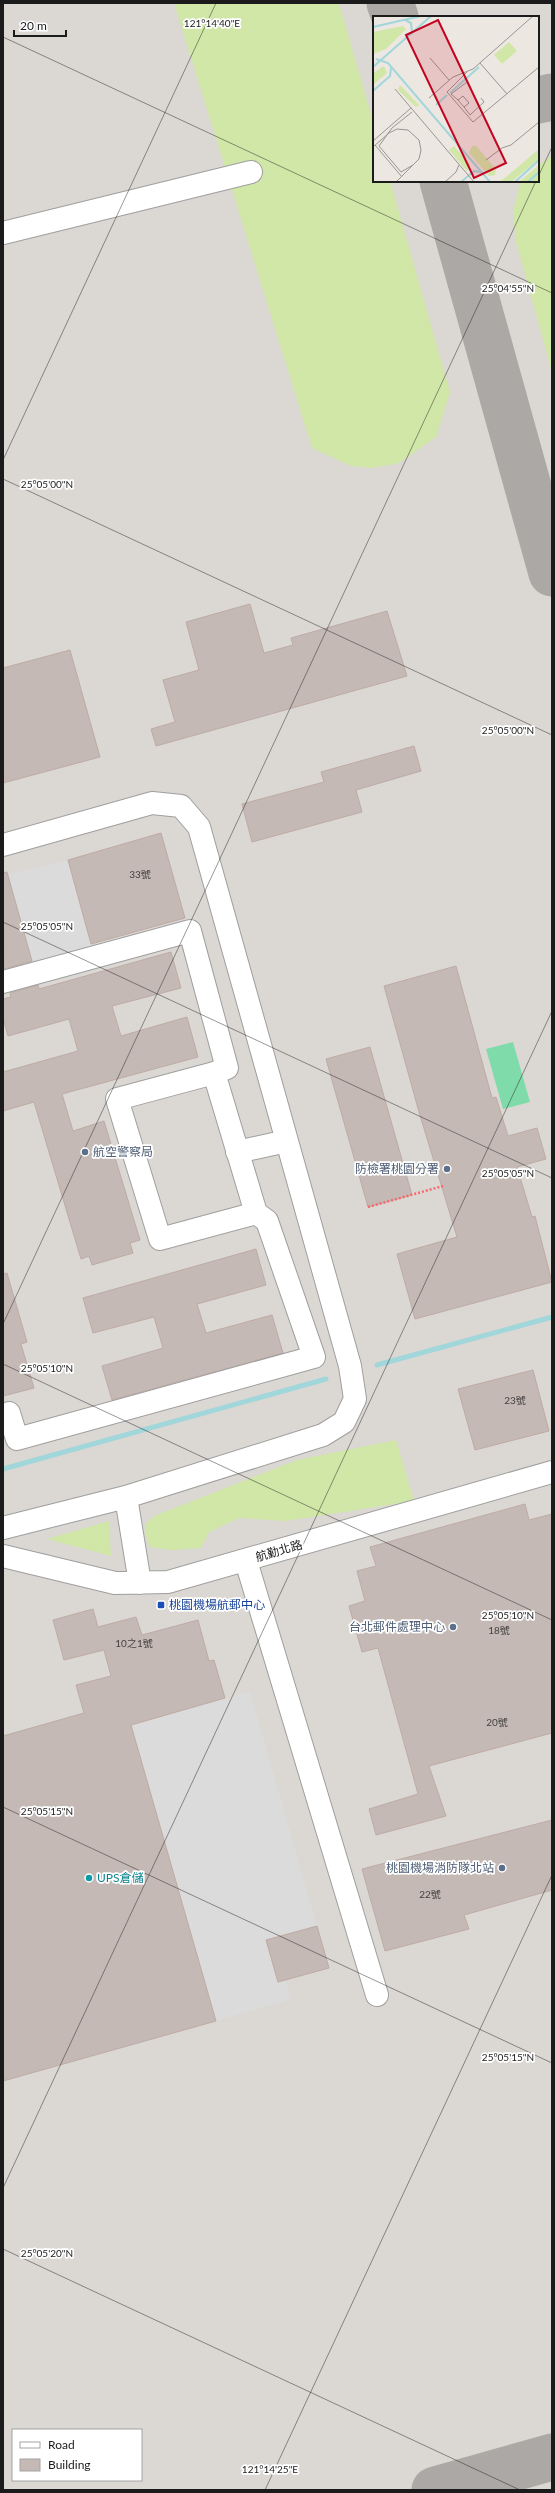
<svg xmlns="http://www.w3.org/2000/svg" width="555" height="2493" viewBox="0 0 555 2493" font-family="Lato,'Noto Sans TC',sans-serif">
<rect width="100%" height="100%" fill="#ede7e1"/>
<path fill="#dbd7d3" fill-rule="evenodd" d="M 3,3 L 552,3 L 552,2490 L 3,2490 ZM 374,17 L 538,17 L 538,181 L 374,181 ZM 13,2430 L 141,2430 L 141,2480 L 13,2480 Z"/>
<path fill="#d0e7a7" d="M 174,3 L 339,3 L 374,125 L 374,181 L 390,181 L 450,392 L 436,437 L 399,463 L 372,468 L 351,466 L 312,448 Z
M 552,156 L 552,372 L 516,242 L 513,212 L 520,184 L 522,181 L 538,181 L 538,165 Z
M 396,1440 L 414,1501 L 286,1521 L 239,1518 L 209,1532 L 201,1548 L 171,1550 L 150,1547 L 146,1536 L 146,1524 L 154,1516 L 297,1460 Z
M 109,1521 L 111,1556 L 47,1539 Z"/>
<path fill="#7fdcaa" d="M 513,1042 L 530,1102 L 503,1109 L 486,1049 Z"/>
<path fill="#dbdbdb" d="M 68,860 L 93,949 L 33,966 L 8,874 Z
M 250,1691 L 317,1926 L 266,1940 L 278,1982 L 286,1980 L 291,1999 L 216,2021 L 131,1726 Z"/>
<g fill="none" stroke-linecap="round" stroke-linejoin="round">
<path stroke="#a1d6da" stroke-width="5" d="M 377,1365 L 552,1317
M 3,1469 L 326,1379"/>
<path stroke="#aba8a5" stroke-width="47" d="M 390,3 L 395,17
M 538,100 L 552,97
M 443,181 L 552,573
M 435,2490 L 552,2457"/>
</g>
<path fill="#c4b9b4" stroke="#beaba4" d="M 250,604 L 264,653 L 293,645 L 291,638 L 387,611 L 407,676 L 156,746 L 151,729 L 175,722 L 163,680 L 199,670 L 186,622 Z
M 70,650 L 100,757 L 3,783 L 3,668 Z
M 414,746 L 421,771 L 356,790 L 362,812 L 252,842 L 242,804 L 324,782 L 321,772 Z
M 161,833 L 185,918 L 91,944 L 68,860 Z
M 7,872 L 32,961 L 4,969 L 3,873 Z
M 171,952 L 181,988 L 112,1006 L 121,1036 L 187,1017 L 198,1057 L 62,1094 L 73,1131 L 104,1121 L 140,1240 L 130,1243 L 133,1253 L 92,1265 L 89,1256 L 81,1259 L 34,1102 L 3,1111 L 3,1072 L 78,1051 L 69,1019 L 8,1036 L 3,1018 L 3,999 L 11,997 L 10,993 L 38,985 L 39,989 Z
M 456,966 L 492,1098 L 496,1097 L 508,1136 L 537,1128 L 546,1159 L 517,1167 L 532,1217 L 535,1216 L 552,1282 L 415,1319 L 397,1254 L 457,1237 L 419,1112 L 384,986 Z
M 370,1047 L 412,1195 L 368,1207 L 326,1059 Z
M 256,1249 L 266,1285 L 197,1304 L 206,1333 L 272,1315 L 283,1353 L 112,1400 L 102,1366 L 163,1348 L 154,1317 L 93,1333 L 83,1298 Z
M 7,1273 L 27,1342 L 21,1344 L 34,1388 L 3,1396 L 3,1274 Z
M 533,1370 L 549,1431 L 475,1450 L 458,1389 Z
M 525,1504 L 529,1520 L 552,1514 L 552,1733 L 429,1766 L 446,1816 L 376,1835 L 369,1809 L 418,1794 L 378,1648 L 362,1652 L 349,1606 L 365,1601 L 357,1571 L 376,1566 L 370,1547 Z
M 93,1609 L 98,1627 L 136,1617 L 142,1635 L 198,1620 L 209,1661 L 214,1660 L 225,1698 L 131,1725 L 216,2021 L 3,2081 L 3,1736 L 84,1713 L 76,1685 L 111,1676 L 104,1650 L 64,1660 L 53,1620 Z
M 552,1820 L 552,1890 L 464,1915 L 469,1929 L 385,1951 L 362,1869 Z
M 317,1926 L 329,1968 L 278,1982 L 266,1940 Z"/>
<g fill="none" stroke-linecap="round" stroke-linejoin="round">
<g stroke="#9f9f9f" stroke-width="24">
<path id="minor" d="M 3,233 L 251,172
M 3,845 L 152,803 L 181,806 L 199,827 L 350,1366 L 355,1399 L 344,1422 L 323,1435 L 126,1497 L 3,1528
M 3,982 L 190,931 L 227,1068 L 214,1073
M 214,1073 L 256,1213 L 160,1239 L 117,1099 Z
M 237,1152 L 287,1141
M 9,1413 L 17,1439 L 314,1357 L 267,1221 L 256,1213
M 126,1497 L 140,1583
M 3,1556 L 115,1583 L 168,1582 L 552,1472
M 246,1561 L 377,1995"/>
</g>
<path stroke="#f7686e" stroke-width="2.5" stroke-dasharray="2 2" stroke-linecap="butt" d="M 368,1207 L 443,1186"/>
<use href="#minor" stroke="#fff" stroke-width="22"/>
</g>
<path fill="none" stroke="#1b1b1b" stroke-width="1" stroke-opacity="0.45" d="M 3,37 L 552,293M 538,177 L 552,147M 3,460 L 216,3M 3,479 L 552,735M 3,922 L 552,1178M 3,1324 L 536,181M 3,1364 L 552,1620M 3,1807 L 552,2063M 3,2188 L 552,1011M 3,2249 L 520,2490M 265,2490 L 552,1875"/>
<g fill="#5c6f8a" stroke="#fff" stroke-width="1.5">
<circle cx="85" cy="1152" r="4"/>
<circle cx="447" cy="1169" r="4"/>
<circle cx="453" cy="1627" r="4"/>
<circle cx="502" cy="1868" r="4"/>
</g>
<rect fill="#1a4fb4" stroke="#fff" stroke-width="1.5" x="157" y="1601" width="8" height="8" rx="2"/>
<circle fill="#0f9aa8" stroke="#fff" stroke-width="1.5" cx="89" cy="1878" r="4"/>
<g text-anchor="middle" stroke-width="3.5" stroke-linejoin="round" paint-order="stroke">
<g font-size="10" fill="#454241">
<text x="140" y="878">33號</text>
<text x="515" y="1404">23號</text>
<text x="499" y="1634">18號</text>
<text x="134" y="1647">10之1號</text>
<text x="497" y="1726">20號</text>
<text x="430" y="1898">22號</text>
</g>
<g font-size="12" fill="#4e5e75" stroke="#fff" text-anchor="end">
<text x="93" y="1156" text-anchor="start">航空警察局</text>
<text x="439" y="1173">防檢署桃園分署</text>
<text x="445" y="1631">台北郵件處理中心</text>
<text x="494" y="1872">桃園機場消防隊北站</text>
</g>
<g font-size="12" fill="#1b1b1b" stroke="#fff">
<text transform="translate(279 1551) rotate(-16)" y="4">航勤北路</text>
</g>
<g font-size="12" fill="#164399" stroke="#fff" text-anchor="start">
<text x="169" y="1609">桃園機場航郵中心</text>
</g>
<g font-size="12" fill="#0d838f" stroke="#fff" text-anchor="start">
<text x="97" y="1882">UPS倉儲</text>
</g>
</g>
<g transform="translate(373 16)">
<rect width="166" height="166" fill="#ede7e1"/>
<path d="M 30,10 L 33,13 L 13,33 L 0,38 L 0,16 ZM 136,26 L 144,35 L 129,48 L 121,39 ZM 11,50 L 14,57 L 0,69 L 0,57 ZM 27,69 L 46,89 L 43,91 L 25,74 ZM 81,130 L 97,149 L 94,155 L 76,134 ZM 99,130 L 103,130 L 123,153 L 122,159 L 116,160 L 96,137 ZM 166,133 L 166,143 L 138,166 L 127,166 ZM 166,149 L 166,166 L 146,166 Z" fill="#d0e7a7"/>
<path fill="none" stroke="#a1d6da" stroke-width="2" d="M 32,4 L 38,7 L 39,16M 0,11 L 48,0M 3,43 L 15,47 L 117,166M 0,51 L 58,0M 0,75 L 17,60 L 18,52M 77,77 L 106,51M 63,89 L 74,79M 88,166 L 101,155 L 108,156M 142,166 L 166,144M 155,166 L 166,156"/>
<path fill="none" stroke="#999592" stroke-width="1" d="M 57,42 L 76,64M 107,47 L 134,78M 94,56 L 74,76 L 100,106 L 166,51M 22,73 L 101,166M 90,80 L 96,87 L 91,91 L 85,84 ZM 56,82 L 80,61 L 100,53 L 160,0M 85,84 L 78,78 L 94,66M 91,91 L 97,99 L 111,86 L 108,82M 39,96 L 19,112 L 6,130 L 28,156 L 40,149M 0,125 L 38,92M 2,129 L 29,161M 0,131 L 16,117 L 24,113 L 35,114 L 46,124 L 48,134 L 46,143 L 23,166M 113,144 L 129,132 L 138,129 L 166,106M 72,166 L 83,156 L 86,149"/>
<path fill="#c30420" fill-opacity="0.15" stroke="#c30420" stroke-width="2" d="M 65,4 L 133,147 L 101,162 L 33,19 Z"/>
<rect width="166" height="166" fill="none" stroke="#1b1b1b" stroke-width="2"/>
</g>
<g font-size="10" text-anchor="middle" fill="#1b1b1b" stroke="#fff" stroke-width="3.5" stroke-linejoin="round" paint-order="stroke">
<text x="212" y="27">121°14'40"E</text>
<text x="508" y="292">25°04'55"N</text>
<text x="47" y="488">25°05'00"N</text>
<text x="508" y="734">25°05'00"N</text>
<text x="47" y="930">25°05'05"N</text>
<text x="508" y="1177">25°05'05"N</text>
<text x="47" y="1372">25°05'10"N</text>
<text x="508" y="1619">25°05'10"N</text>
<text x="47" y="1815">25°05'15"N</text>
<text x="508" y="2061">25°05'15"N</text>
<text x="47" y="2257">25°05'20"N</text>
<text x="270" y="2473">121°14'25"E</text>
</g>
<rect width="555" height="2493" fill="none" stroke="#1b1b1b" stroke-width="8"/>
<rect x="12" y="2429" width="130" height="52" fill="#ffffff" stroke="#a4a4a4"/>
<rect x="20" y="2442" width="20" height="6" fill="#ffffff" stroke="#a4a4a4"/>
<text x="48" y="2449" font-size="12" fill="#1b1b1b">Road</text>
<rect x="20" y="2459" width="20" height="12" fill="#c4b9b4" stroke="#a4a4a4"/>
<text x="48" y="2469" font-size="12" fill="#1b1b1b">Building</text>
<path d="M14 30v6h52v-6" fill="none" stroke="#1b1b1b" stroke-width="2"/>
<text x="20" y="30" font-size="12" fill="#1b1b1b" stroke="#ffffff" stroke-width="3" paint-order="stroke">20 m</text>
</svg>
